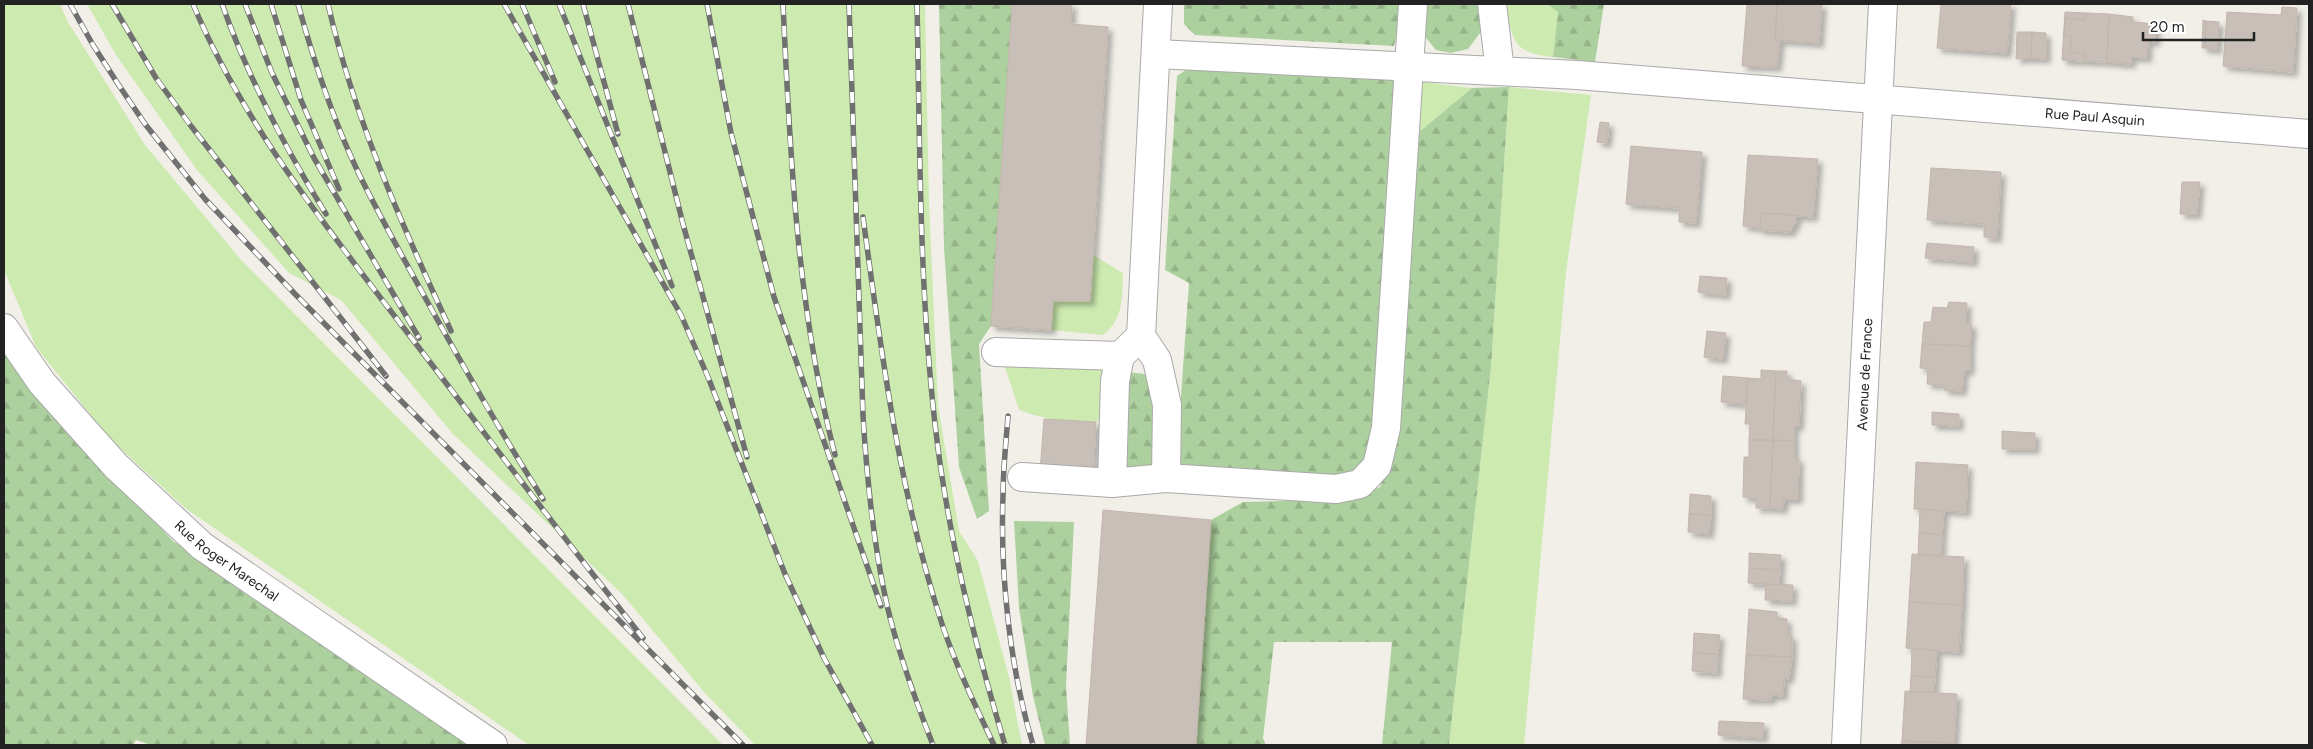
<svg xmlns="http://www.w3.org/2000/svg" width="2313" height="749" viewBox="0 0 2313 749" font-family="Figtree,sans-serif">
<defs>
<pattern id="forest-firs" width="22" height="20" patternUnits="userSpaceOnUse" patternTransform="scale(1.25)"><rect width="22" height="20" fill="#add19e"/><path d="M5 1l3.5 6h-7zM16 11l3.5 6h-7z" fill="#95b388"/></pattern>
<filter id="shadow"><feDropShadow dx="4.5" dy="4.5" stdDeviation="2.5" flood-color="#0004"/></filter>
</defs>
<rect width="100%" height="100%" fill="#f2efe9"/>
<path fill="#cdebb0" d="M 4,4 L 60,4 L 68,22 L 145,145 L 242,261 L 723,745 L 529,745 L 185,508 L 109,438 L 36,347 L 4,270 Z
M 87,4 L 925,4 L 929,202 L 938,405 L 959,531 L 978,561 L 1009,677 L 1022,745 L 755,745 L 704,692 L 622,594 L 452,433 L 341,300 L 289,273 L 197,170 L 116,55 Z
M 1506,4 L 1547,4 L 1558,12 L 1553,57 C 1513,53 1512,41 1506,4 Z
M 1422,82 L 1472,88 L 1419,132 Z
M 1509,87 L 1591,95 L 1566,272 L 1524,745 L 1449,745 L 1491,367 Z
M 1093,255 L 1123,273 C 1122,297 1124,319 1103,335 L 1051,330 L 1053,301 L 1090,301 Z
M 1003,361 L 1103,364 L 1107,420 C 1078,426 1046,420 1019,410 Z"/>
<path fill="url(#forest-firs)" d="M 939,4 L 1012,4 L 991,326 L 979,344 L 989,511 L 977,519 L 959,467 L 944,247 Z
M 1184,4 L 1403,4 L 1403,8 L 1394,46 L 1195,35 L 1184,24 Z
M 1425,4 L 1480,4 L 1483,29 L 1468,49 L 1451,53 L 1436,50 L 1426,38 Z
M 1547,4 L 1604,4 L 1595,62 L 1553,57 L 1558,12 Z
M 1194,64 L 1394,75 L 1378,426 L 1372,461 L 1357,475 L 1331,480 L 1176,467 L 1189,283 L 1165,270 L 1177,76 Z
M 1509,87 L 1491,367 L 1449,745 L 1382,745 L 1392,642 L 1274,642 L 1263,738 L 1266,745 L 1196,745 L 1211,520 L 1243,502 L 1356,499 L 1380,487 L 1396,450 L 1419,132 L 1472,88 Z
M 4,350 L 79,442 L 173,541 L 473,745 L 151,745 L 136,740 L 133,745 L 4,745 Z
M 1126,372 L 1154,375 L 1154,470 L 1120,473 Z
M 1014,521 L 1074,522 L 1066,686 L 1070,745 L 1045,745 L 1033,696 L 1019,608 Z"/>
<path fill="#c7bfb8" stroke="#c4b6ab" filter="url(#shadow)" d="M 1012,4 L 1072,4 L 1071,24 L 1108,27 L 1090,301 L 1053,301 L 1051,330 L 991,326 Z
M 1747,4 L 1777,4 L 1775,40 L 1780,40 L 1777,67 L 1742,66 Z
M 1777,4 L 1822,4 L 1819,43 L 1775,40 Z
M 1941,4 L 2011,4 L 2007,53 L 1937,48 Z
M 2282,7 L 2297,8 L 2293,72 L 2223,66 L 2227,12 L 2281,15 Z
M 2065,12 L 2087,13 L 2085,20 L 2065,18 L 2064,36 L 2072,37 L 2070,52 L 2085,54 L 2085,61 L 2062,60 Z
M 2087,13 L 2109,14 L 2107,62 L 2085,61 L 2085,54 L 2070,52 L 2072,37 L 2064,36 L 2065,18 L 2085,20 Z
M 2109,14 L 2133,17 L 2133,22 L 2156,24 L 2155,42 L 2148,41 L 2147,58 L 2131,57 L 2131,64 L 2107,62 Z
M 2203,20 L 2206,21 L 2205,48 L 2202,48 Z
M 2206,21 L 2219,22 L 2217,50 L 2205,48 Z
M 2017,32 L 2032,32 L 2031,58 L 2016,59 Z
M 2032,32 L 2046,33 L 2046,59 L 2031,58 Z
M 1600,122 L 1609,123 L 1607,143 L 1597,142 Z
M 1631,146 L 1702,152 L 1696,223 L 1679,222 L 1679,208 L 1626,204 Z
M 1748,155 L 1818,159 L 1813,217 L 1761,213 L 1760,228 L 1743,226 Z
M 1931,168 L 2001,172 L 1997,238 L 1984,237 L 1984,224 L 1927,220 Z
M 2182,182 L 2200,182 L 2197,214 L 2180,214 Z
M 1761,213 L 1797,215 L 1796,222 L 1790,232 L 1760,230 Z
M 1927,243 L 1974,247 L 1973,262 L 1925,258 Z
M 1700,276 L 1727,278 L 1726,295 L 1698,292 Z
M 1949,302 L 1967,303 L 1966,324 L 1972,324 L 1970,346 L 1922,344 L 1924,322 L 1931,322 L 1933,307 L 1947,308 Z
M 1707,331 L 1726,333 L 1723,359 L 1704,357 Z
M 1922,344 L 1970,346 L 1970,370 L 1964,371 L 1962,391 L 1944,390 L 1944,385 L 1927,384 L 1928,369 L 1920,368 Z
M 1761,370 L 1776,371 L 1773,440 L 1749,440 L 1750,424 L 1745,424 L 1748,378 L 1761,379 Z
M 1776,371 L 1787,371 L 1787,379 L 1801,381 L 1799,426 L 1794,426 L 1794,441 L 1773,440 Z
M 1723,376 L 1748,378 L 1746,404 L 1721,402 Z
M 1932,412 L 1959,414 L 1959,426 L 1932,425 Z
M 1044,419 L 1096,422 L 1093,475 L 1040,471 Z
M 2002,431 L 2035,433 L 2035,449 L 2002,449 Z
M 1749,440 L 1773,440 L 1770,508 L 1756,508 L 1756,498 L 1743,497 L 1744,457 L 1749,457 Z
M 1773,440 L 1794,441 L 1794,459 L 1799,458 L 1798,499 L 1784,499 L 1783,509 L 1770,508 Z
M 1916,462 L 1968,465 L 1966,512 L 1914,509 Z
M 1690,494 L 1711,496 L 1711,515 L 1689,514 Z
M 1920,509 L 1944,511 L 1942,535 L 1919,533 Z
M 1103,510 L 1211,520 L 1196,745 L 1086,745 Z
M 1689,514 L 1711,515 L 1709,534 L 1688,532 Z
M 1919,533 L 1942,535 L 1941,556 L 1918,555 Z
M 1749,553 L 1781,555 L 1780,570 L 1749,568 Z
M 1912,554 L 1964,557 L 1962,605 L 1909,602 Z
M 1749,568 L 1780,570 L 1779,585 L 1748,583 Z
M 1766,584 L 1793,585 L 1792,601 L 1765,600 Z
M 1909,602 L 1962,605 L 1959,652 L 1906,648 Z
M 1749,609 L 1777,612 L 1777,618 L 1787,619 L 1787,635 L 1792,636 L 1792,657 L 1746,655 Z
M 1694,633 L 1720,635 L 1718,654 L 1693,653 Z
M 1912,649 L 1937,650 L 1935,677 L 1911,676 Z
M 1693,653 L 1718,654 L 1717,673 L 1692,671 Z
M 1746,655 L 1792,657 L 1789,679 L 1784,678 L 1783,696 L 1772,695 L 1771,700 L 1743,699 Z
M 1911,676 L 1935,677 L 1934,692 L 1910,692 Z
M 1905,691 L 1957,694 L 1954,743 L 1902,741 Z
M 1719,721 L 1764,723 L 1763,738 L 1718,735 Z
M 1902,741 L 1954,743 L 1954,745 L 1901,745 Z"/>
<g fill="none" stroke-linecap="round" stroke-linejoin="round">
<g stroke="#a9a9a9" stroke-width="30">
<g id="minor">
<path d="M 1158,4 L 1141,336 L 1157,360 L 1167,405 L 1166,478"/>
<path d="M 1492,4 L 1500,71"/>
<path id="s1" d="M 1157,54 L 1577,75 L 2309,134"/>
<path id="s2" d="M 4,328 L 42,383 L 116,466 L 202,546 L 493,745"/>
<path d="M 996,352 L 1120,356"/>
<path d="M 1022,477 L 1112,483 L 1166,478 L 1336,489 L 1360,484 L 1377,466 L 1386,428 L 1413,4"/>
<path d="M 1112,483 L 1115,381 L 1120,356 L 1141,336"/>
<path id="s3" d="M 1846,745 L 1883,4"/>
</g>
</g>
<use href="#minor" stroke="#fff" stroke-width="28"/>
<g stroke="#707070" stroke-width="5.5">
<path id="rail" d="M 70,4 L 93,45 L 118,84 L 145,124 L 205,199 L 295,294 L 743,745
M 112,4 L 156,78 L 191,126 L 386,376
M 193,4 C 245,128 332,234 413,340 C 490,440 565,540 643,638
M 222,4 C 248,77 285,148 326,214
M 245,4 L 272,73 L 314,158 L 419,338
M 271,4 L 301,100 L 339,189
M 298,4 C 314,62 333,120 359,174 C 380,217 404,259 427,301 C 464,368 502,434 543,499
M 328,4 C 354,118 402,225 451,331
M 504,4 L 681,315 L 708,377 L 785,574 L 824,658 L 872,745
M 522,4 L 555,82
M 559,4 L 672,286
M 583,4 L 618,134
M 628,4 L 683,224 L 747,457
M 707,4 L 731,133 L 774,297 L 881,606
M 783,4 C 790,155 797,308 835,455
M 849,4 L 863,416 C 867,480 873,543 887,605 C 898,653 915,699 933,745
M 917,4 C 920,144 919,284 935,424 C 947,531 974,642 1005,745
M 863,217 C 881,352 900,497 943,627 C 957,668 976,707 994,745
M 1008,416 C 1006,443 1003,469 1003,496 C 1000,576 1010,668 1033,745"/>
</g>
<use href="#rail" stroke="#fff" stroke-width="4" stroke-dasharray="11" stroke-linecap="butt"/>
</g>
<g text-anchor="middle" stroke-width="4" stroke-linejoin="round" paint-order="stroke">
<g font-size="14" fill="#222" stroke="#fff">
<text dy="5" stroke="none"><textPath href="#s1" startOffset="940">Rue Paul Asquin</textPath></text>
<text dy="5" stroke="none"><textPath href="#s3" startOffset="371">Avenue de France</textPath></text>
<text dy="5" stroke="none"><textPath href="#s2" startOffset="324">Rue Roger Marechal</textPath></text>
</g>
</g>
<rect width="2313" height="749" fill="none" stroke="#222222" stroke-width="10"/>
<path d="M2143 32v8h111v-8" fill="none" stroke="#222222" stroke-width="2.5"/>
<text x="2150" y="32" font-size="15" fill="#222222" stroke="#ffffff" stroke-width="4" paint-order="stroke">20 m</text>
</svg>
